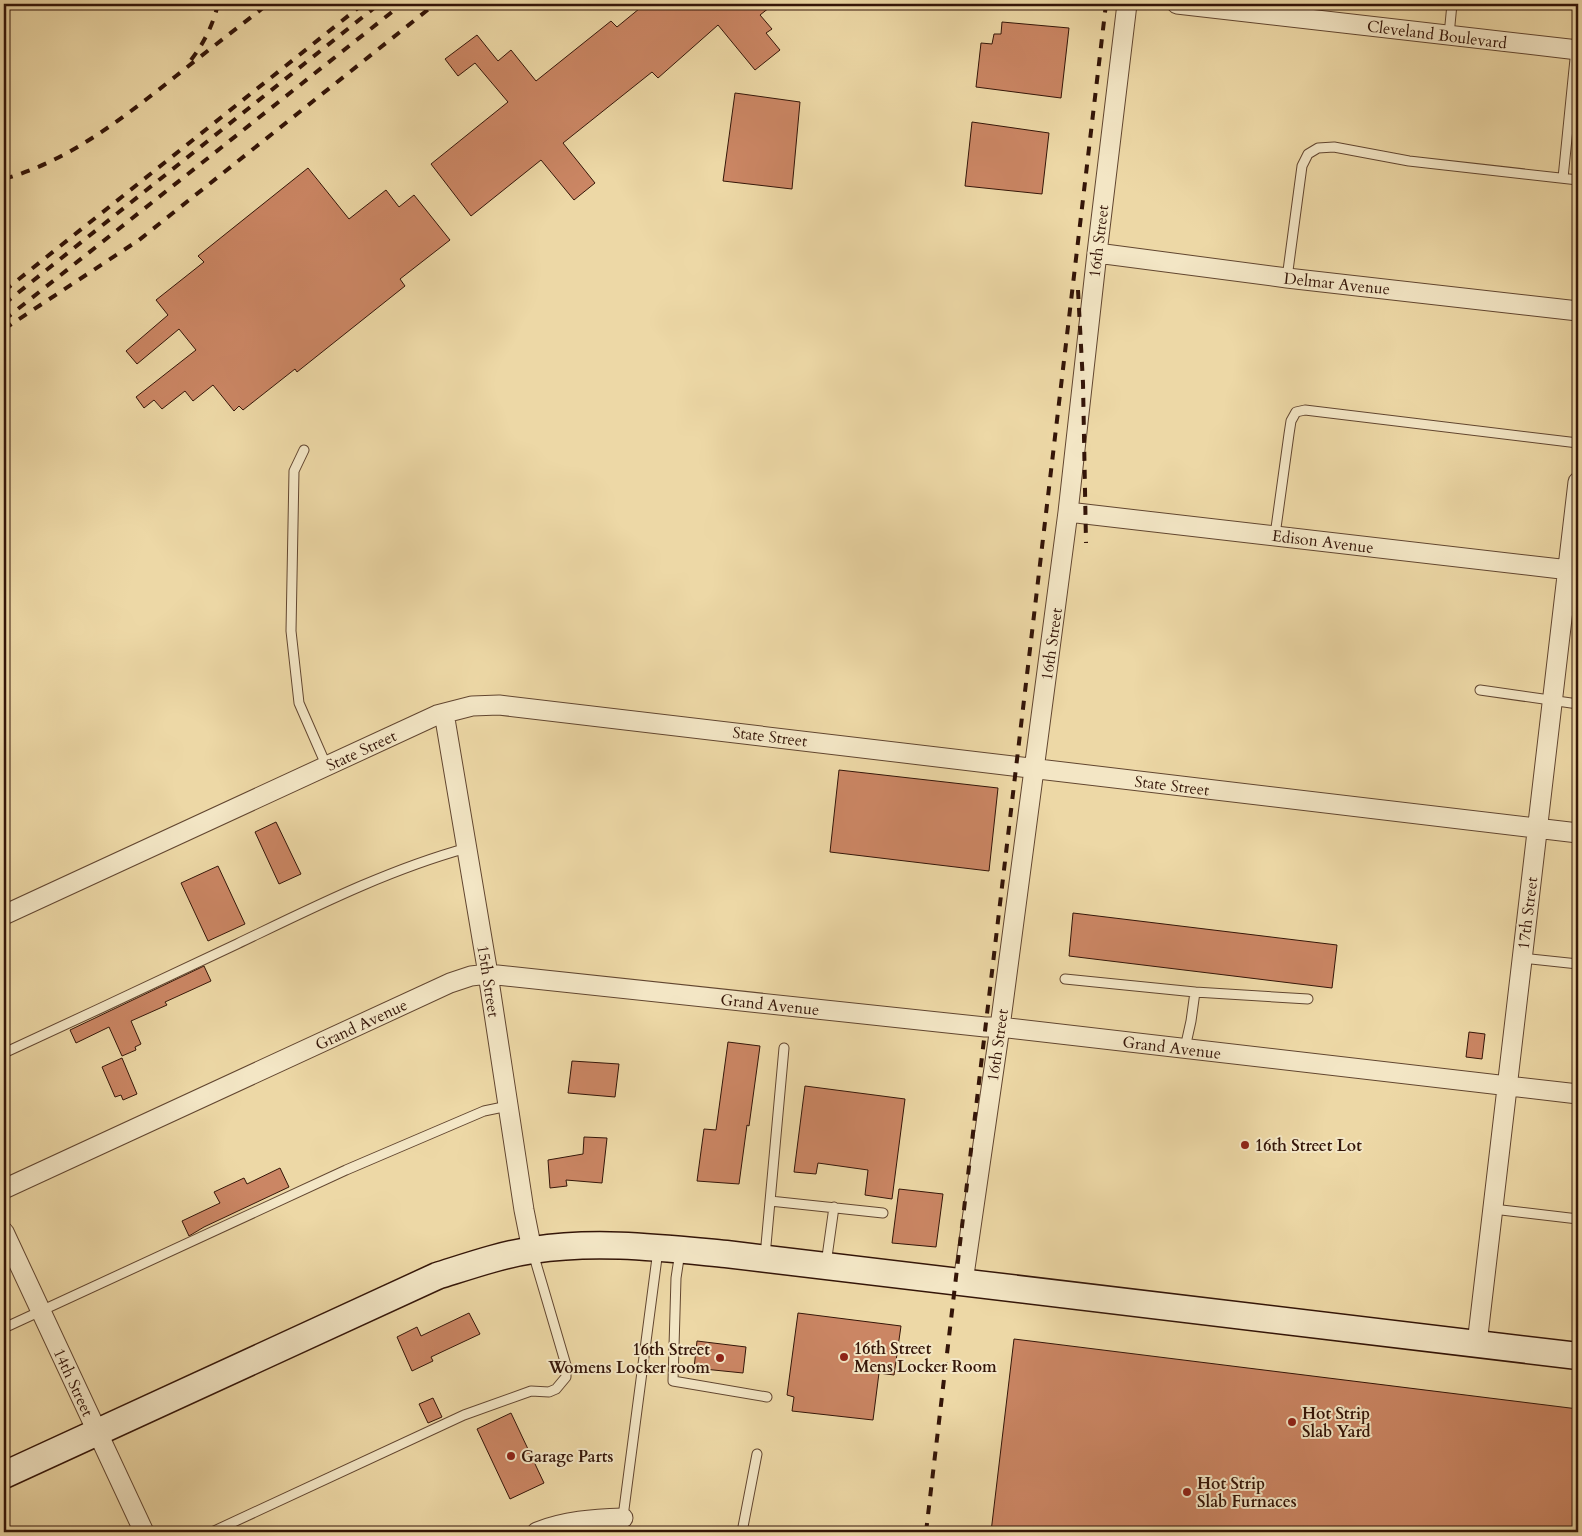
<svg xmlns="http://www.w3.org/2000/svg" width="1582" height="1536" viewBox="0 0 1582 1536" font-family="Cardo,serif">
<rect width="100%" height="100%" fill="#edd8a6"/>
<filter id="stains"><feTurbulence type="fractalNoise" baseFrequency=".004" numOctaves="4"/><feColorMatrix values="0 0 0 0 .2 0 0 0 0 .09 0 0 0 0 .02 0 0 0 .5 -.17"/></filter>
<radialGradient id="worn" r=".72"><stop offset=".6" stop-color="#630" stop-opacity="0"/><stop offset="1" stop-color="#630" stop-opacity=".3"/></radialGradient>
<path fill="#cb8664" stroke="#341508" d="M 645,4 L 774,4 L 760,15 L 772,29 L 766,33 L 780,50 L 755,70 L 718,25 L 658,78 L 652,72 L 563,143 L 595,183 L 574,200 L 541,160 L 471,216 L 431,164 L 508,102 L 475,63 L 458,76 L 445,59 L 477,35 L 498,61 L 511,50 L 536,81 L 611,21 L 617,27 Z
M 1002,22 L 1069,28 L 1061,98 L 976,87 L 981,43 L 992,44 L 994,34 L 1001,34 Z
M 735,93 L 800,102 L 792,189 L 723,181 Z
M 972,122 L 1049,133 L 1042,194 L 965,186 Z
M 308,168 L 349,219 L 386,190 L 399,207 L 414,195 L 450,240 L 400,279 L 405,286 L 297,372 L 295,369 L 243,410 L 239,406 L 234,411 L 213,385 L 193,401 L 185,391 L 162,409 L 154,400 L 144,408 L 136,397 L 196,350 L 179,329 L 137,364 L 126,351 L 168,315 L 156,300 L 204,262 L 198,256 Z
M 839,770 L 998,788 L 989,871 L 830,852 Z
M 276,822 L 301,874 L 279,884 L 255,832 Z
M 218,866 L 245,924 L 208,941 L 181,883 Z
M 1073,913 L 1337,945 L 1332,988 L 1069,956 Z
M 204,966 L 211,981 L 165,1002 L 167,1005 L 131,1021 L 141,1044 L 135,1047 L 136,1050 L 122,1056 L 109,1027 L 76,1043 L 70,1030 Z
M 1469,1032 L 1485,1034 L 1482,1059 L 1466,1057 Z
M 728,1042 L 760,1046 L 749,1126 L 747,1125 L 739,1184 L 697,1181 L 704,1129 L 716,1130 Z
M 122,1058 L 137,1094 L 123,1100 L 121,1095 L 115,1097 L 102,1067 Z
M 572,1061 L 619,1064 L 615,1097 L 568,1093 Z
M 805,1086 L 905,1099 L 892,1199 L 865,1195 L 868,1170 L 818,1163 L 816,1174 L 794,1172 Z
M 584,1137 L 607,1138 L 602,1183 L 566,1180 L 567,1186 L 550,1188 L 548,1160 L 583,1154 Z
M 280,1168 L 289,1187 L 204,1227 L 189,1236 L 182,1221 L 220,1203 L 214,1192 L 244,1178 L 247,1184 Z
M 899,1189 L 943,1194 L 936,1247 L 892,1243 Z
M 469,1313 L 480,1334 L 431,1357 L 433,1361 L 412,1371 L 397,1337 L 417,1327 L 421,1336 Z
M 798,1313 L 901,1326 L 894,1375 L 879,1373 L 873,1420 L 792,1411 L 794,1397 L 787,1395 Z
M 1014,1339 L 1578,1409 L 1578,1532 L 991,1532 Z
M 697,1341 L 746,1347 L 743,1373 L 694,1368 Z
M 433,1398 L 442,1417 L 428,1423 L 419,1404 Z
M 511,1413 L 544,1483 L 510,1499 L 477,1429 Z"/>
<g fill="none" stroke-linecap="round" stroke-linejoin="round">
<g stroke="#624630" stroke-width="11">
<path id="lane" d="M 1449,35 L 1452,4
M 1563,178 L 1576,49
M 1287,278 L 1302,166 L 1308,154 L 1318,148 L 1334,147 L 1409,161 L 1578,180
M 304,450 L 294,471 L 291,631 L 299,703 L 327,767
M 1275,535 L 1289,434 L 1291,421 L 1296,412 L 1305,410 L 1578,443
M 1480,690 L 1578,704
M 1522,958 L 1578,964
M 1065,979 L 1195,992
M 1185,1048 L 1191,1021 L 1195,992 L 1308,999
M 4,1053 C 82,1017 159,981 237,944 C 312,908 387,870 467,848
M 770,1201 L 883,1213
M 1493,1209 L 1578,1219
M 680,1252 L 676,1278 L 673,1381 L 767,1397
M 765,1256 L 784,1048
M 826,1264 L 834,1207
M 4,1328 L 346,1170 L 484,1111 L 508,1106
M 212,1532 L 464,1415 L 531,1391 L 549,1392 L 556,1389 L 566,1377 L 566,1365 L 533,1253
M 621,1532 L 658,1250
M 742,1532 L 757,1454"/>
</g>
<g stroke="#624630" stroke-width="21">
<path id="street" d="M 1177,4 L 1578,50
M 1097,253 L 1287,278 L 1578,311
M 1068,512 L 1578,571
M 444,713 L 488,974 L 524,1210 L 532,1250
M 4,915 L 437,715 L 472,706 L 499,705 L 1578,833
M 4,1189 L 450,983 L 471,976 L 488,974 L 985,1027 L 1000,1027 L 1578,1094
M 4,1232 L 144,1532
M 963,1282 L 1000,1027 L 1068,512 L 1097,253 L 1127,4
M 1477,1344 L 1578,482
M 537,1532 C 565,1521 593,1519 623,1518"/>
</g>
<g stroke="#341508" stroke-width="29">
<path id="secondary" d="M 4,1475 L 437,1276 C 469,1266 500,1255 533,1250 C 597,1240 662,1248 726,1254 L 1578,1356"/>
</g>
<use href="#lane" stroke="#f3e6c5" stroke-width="9"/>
<use href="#street" stroke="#f3e6c5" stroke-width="19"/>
<use href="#secondary" stroke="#f3e6c5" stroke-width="26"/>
<path stroke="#341508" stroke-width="4" stroke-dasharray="9 9" stroke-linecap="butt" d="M 191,60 C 204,43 213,25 218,4
M 4,179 C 69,161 123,118 176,76 C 206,52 237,28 268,4
M 1078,290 L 1083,383 L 1086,543
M 4,291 L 363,4
M 4,304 L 379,4
M 4,320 L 402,4
M 4,329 L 139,240 L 435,4
M 4,1527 L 6,1532
M 926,1532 L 1106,4"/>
</g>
<g fill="#8f2418" stroke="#f3e6c5" stroke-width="2">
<circle cx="1245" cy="1145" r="5"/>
<circle cx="844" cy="1357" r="5"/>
<circle cx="720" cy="1358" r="5"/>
<circle cx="1292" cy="1422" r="5"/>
<circle cx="511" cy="1456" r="5"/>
<circle cx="1187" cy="1492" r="5"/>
</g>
<g text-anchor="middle" stroke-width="4" stroke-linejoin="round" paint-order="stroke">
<g font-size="16" fill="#341508" stroke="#f3e6c5">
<text transform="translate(1437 34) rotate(7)" y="6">Cleveland Boulevard</text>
<text transform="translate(1098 241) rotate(-83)" y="6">16th Street</text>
<text transform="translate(1337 283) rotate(6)" y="6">Delmar Avenue</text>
<text transform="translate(1323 541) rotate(7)" y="6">Edison Avenue</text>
<text transform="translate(1051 644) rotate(-82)" y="6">16th Street</text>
<text transform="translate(770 736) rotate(7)" y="6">State Street</text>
<text transform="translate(361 750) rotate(-25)" y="6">State Street</text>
<text transform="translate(1172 785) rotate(7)" y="6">State Street</text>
<text transform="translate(1527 913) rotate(-83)" y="6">17th Street</text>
<text transform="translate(489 981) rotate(81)" y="6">15th Street</text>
<text transform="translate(770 1004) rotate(6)" y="6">Grand Avenue</text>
<text transform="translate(361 1024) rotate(-25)" y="6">Grand Avenue</text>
<text transform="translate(997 1045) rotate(-82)" y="6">16th Street</text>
<text transform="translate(1172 1047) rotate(7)" y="6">Grand Avenue</text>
<text transform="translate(74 1382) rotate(65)" y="6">14th Street</text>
</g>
<g font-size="16" font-weight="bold" fill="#341508" stroke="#f3e6c5" text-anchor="start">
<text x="1255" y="1151">16th Street Lot</text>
<text x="854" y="1354">16th Street<tspan x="854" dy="18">Mens Locker Room</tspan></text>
<text x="710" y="1355" text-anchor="end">16th Street<tspan x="710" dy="18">Womens Locker room</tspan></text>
<text x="1302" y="1419">Hot Strip<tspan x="1302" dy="18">Slab Yard</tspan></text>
<text x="521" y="1462">Garage Parts</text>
<text x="1197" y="1489">Hot Strip<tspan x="1197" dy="18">Slab Furnaces</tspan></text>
</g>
</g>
<rect width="1582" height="1536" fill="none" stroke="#edd8a6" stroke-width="20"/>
<rect x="5" y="5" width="1572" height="1526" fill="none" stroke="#341508" stroke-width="2.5"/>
<rect x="10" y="10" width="1562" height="1516" fill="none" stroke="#341508"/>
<rect width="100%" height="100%" filter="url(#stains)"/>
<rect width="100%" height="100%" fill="url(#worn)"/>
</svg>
